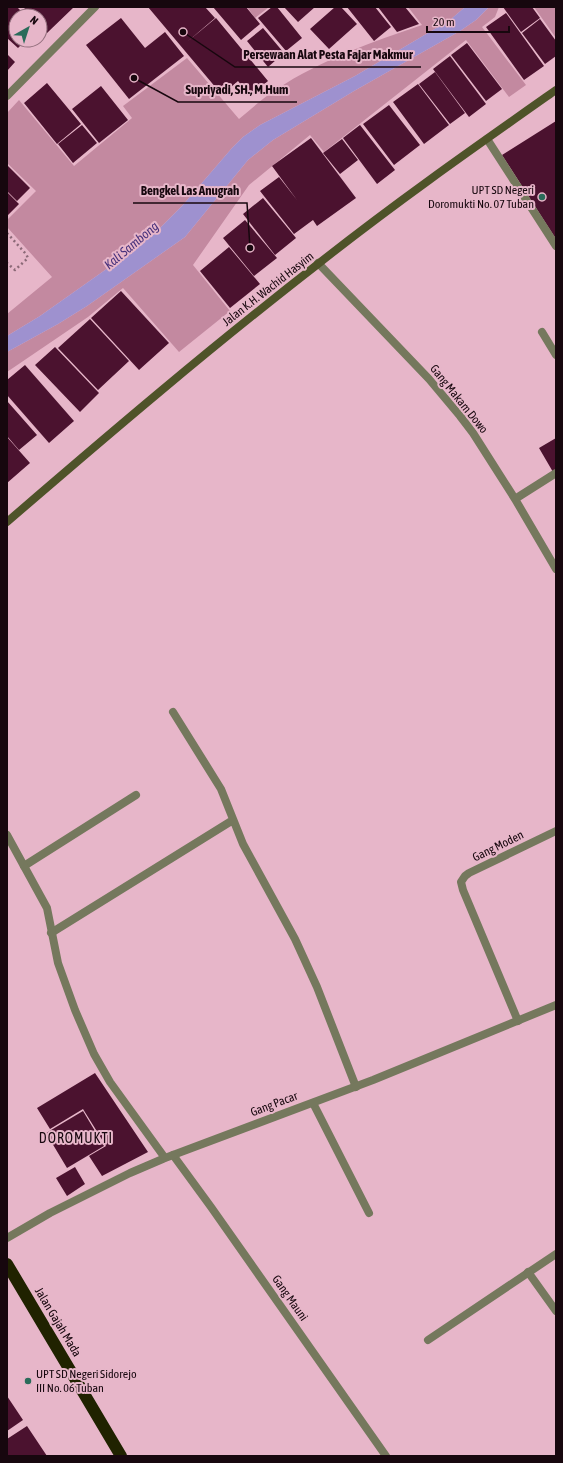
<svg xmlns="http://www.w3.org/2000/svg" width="563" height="1463" viewBox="0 0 563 1463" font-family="'Asap Condensed',sans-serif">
<rect width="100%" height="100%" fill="#e7b6c9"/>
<path fill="#c389a0" d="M 247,7 L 269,7 L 255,18 Z
M 408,7 L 465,7 L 450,20 L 355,76 L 260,125 L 243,137 L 232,148 L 182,206 L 159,229 L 132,251 L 40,316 L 7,336 L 7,314 L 52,277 L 7,227 L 7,220 L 36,191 L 7,163 L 7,113 L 19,100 L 74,166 L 132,118 L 123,106 L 187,58 L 239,119 C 251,109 263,98 277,89 C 321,60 372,42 422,25 Z
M 489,7 L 499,7 L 495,17 L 482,27 L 526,85 L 509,97 L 466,40 L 324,152 L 310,135 L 249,185 L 193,265 L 230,311 L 179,352 L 123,288 L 88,317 L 7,372 L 7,352 L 58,324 L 87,306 L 185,237 L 248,160 L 273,140 L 354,91 L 460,31 L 476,20 Z
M 534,7 L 556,7 L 556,38 Z"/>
<path fill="#9e91cf" d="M 465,7 L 489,7 L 476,20 L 460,31 L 354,91 L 273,140 L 248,160 L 185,237 L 87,306 L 58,324 L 7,352 L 7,336 L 40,316 L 132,251 L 159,229 L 182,206 L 232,148 L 243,137 L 260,125 L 355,76 L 450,20 Z"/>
<path fill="#4b122f" d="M 7,7 L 17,7 L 26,16 L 16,16 L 16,40 L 26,40 L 18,48 L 7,38 Z
M 27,7 L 74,7 L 47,33 L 40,26 L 40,16 L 30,16 L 24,9 Z
M 148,7 L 205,7 L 215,18 L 187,42 L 216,18 L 268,81 L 250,96 L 238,81 L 222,95 Z
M 213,7 L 246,7 L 260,24 L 241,40 Z
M 272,7 L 277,7 L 302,38 L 286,51 L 258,18 Z
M 284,7 L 315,7 L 298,22 Z
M 335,7 L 341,7 L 357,24 L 329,49 L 310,29 Z
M 347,7 L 375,7 L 391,27 L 374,41 Z
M 378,7 L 405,7 L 419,24 L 397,32 Z
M 503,7 L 532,7 L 540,18 L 521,32 Z
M 506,13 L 544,66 L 524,80 L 486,27 Z
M 121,18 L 145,48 L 165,32 L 184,56 L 129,99 L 86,45 Z
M 540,19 L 556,41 L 556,56 L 545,64 L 522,33 Z
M 263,28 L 284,53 L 268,67 L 247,41 Z
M 467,43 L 502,89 L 486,101 L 451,55 Z
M 7,54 L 15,62 L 7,71 Z
M 450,56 L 486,104 L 469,117 L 433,69 Z
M 435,72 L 465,113 L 450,124 L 419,84 Z
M 47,83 L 81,124 L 57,144 L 24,103 Z
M 418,84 L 449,125 L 424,144 L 393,102 Z
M 101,86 L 128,120 L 99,143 L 72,109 Z
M 389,105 L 420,145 L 394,165 L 363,124 Z
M 556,121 L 556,239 L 502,155 Z
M 82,125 L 97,143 L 73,163 L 58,144 Z
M 360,125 L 395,170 L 377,184 L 343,138 Z
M 311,138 L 356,198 L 317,226 L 313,220 L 294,234 L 260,191 L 279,177 L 297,200 L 272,166 Z
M 342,139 L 358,160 L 340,174 L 323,153 Z
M 7,165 L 30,188 L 17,201 L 7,191 Z
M 7,192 L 19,204 L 7,216 Z
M 263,198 L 296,238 L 275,255 L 243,214 Z
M 245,220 L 277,258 L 254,276 L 223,238 Z
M 229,247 L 260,284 L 230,308 L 200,271 Z
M 121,291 L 169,343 L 139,370 L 91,318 Z
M 90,319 L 129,361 L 98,390 L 58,348 Z
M 55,347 L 99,393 L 80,412 L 35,365 Z
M 25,365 L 74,421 L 49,443 L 7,395 L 7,380 Z
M 7,401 L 37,435 L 19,450 L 7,436 Z
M 7,437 L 30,463 L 7,483 Z
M 556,438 L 556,470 L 553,472 L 539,448 Z
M 95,1073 L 148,1152 L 102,1176 L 89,1156 L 106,1146 L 83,1109 L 50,1129 L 37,1108 Z
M 83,1111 L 104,1146 L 67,1168 L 46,1133 Z
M 75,1167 L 85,1184 L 67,1196 L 56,1178 Z
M 7,1396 L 23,1420 L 7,1431 Z
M 27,1426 L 47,1456 L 7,1456 L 7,1439 Z"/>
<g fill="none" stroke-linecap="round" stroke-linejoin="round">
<path stroke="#8b6977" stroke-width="2.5" stroke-dasharray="2 3" stroke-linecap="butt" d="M 7,233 L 26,254 L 28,258 L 15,270 L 7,263"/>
<path stroke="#75785d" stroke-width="8" d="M 487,139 L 556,246
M 318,263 L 429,379 L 460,416 L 473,433 L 515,499 L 556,569
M 542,332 L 556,355
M 515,499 L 556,473
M 173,712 L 221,789 L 243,844 L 295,939 L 317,987 L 356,1087
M 24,866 L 136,795
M 51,933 L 233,820
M 518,1021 L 463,890 L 461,882 L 465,876 L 469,873 L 556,831
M 313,1103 L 369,1213
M 173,1155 L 211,1207 L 386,1456
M 428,1340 L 556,1254"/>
<path stroke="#75785d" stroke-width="8" d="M 7,96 L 95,7
M 7,835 L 47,908 L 58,963 L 75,1010 L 94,1054 L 110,1082 L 165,1158
M 7,1238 L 50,1213 L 130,1173 L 165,1158 L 373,1080 L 556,1005
M 528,1272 L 556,1311"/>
<path stroke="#4f5329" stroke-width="8" d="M 7,522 C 109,434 211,347 318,264 C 395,203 475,147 556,90"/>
<path stroke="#202200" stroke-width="12" d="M 7,1264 L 121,1456"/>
</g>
<g fill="#2a6b5a" stroke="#e7b6c9" stroke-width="1.5">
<circle cx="542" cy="197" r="4"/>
<circle cx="28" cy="1381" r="4"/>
</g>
<g text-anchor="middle" stroke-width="4" stroke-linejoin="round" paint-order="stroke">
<g font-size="12" fill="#17070e" stroke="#e7b6c9" text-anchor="end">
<text x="534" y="194">UPT SD Negeri<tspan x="534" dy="14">Doromukti No. 07 Tuban</tspan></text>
<text x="36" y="1378" text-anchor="start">UPT SD Negeri Sidorejo<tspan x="36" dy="14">III No. 06 Tuban</tspan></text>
</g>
<g font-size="12" fill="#17070e" stroke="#e7b6c9">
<text transform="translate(268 289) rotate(-38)" y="4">Jalan K.H. Wachid Hasyim</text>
<text transform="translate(459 399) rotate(51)" y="4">Gang Makam Dowo</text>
<text transform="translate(498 846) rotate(-26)" y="4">Gang Moden</text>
<text transform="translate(274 1104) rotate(-21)" y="4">Gang Pacar</text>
<text transform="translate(290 1298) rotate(55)" y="4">Gang Mauni</text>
<text transform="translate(58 1322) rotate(59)" y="4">Jalan Gajah Mada</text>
</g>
<g font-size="13" font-style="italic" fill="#47317b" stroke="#e7b6c9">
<text transform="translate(131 245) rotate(-40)" y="5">Kali Sambong</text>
</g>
<g font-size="14" letter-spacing="1" fill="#17070e" stroke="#e7b6c9">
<text x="76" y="1143">DOROMUKTI</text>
</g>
</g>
<path fill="none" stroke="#17070e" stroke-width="1.5" d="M183 32L235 67H421M134 78L178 102H297M250 248L247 203H133"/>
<g fill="#17070e" stroke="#e7b6c9" stroke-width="1.5">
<circle cx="183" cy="32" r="4"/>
<circle cx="134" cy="78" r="4"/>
<circle cx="250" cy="248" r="4"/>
</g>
<g font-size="13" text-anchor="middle" font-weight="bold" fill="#17070e" stroke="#e7b6c9" stroke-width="4" stroke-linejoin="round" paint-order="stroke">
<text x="328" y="59">Persewaan Alat Pesta Fajar Makmur</text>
<text x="237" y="94">Supriyadi, SH., M.Hum</text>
<text x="190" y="195">Bengkel Las Anugrah</text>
</g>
<rect width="563" height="1463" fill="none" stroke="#17070e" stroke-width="16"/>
<g transform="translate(28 28) rotate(39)"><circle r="19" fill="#e7b6c9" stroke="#94707e"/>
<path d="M0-3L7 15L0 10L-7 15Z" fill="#2a6b5a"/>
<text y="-6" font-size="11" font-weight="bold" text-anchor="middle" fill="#17070e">N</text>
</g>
<path d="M427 26v6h82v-6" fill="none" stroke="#17070e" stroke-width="2"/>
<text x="433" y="26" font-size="12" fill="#17070e" stroke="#e7b6c9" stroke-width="3" paint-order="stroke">20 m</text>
</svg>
